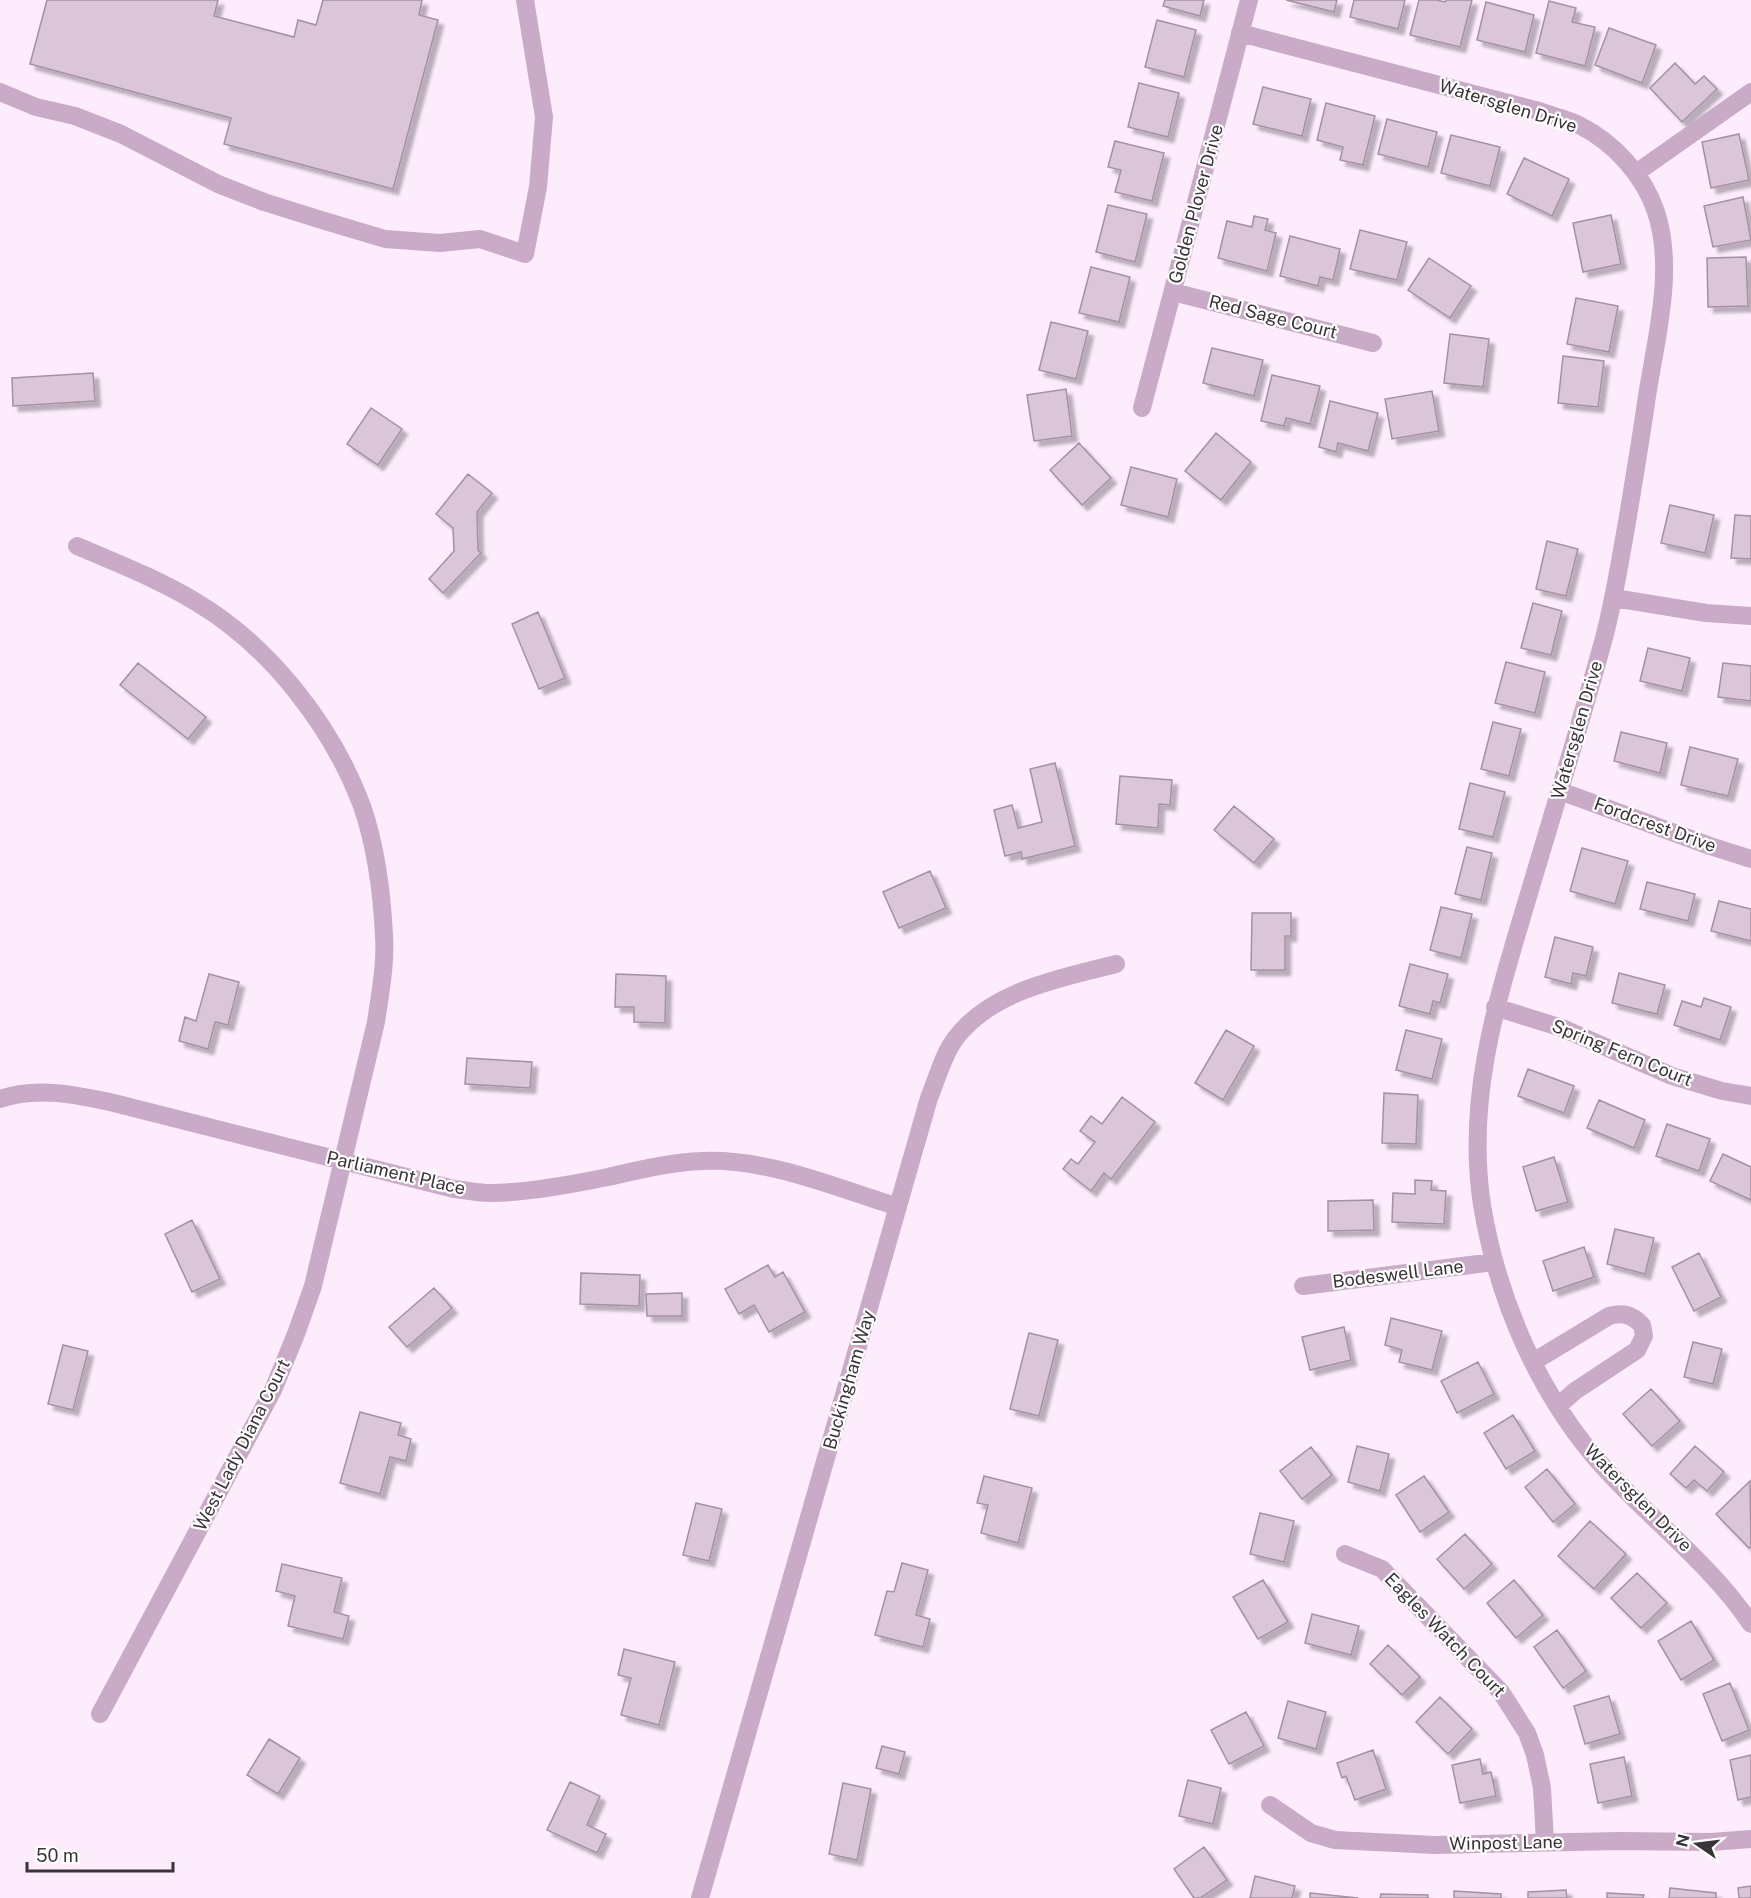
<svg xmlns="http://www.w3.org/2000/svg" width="1751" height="1898" viewBox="0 0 1751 1898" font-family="'Public Sans',sans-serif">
<defs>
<filter id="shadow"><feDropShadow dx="5.5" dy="5.5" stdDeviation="1.5" flood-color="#0004"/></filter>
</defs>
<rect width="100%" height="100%" fill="#fdecfc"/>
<path fill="#dac5d9" stroke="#a591a4" stroke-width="1.5" filter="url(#shadow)" d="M 47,0 L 218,0 L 214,16 L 294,37 L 298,20 L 316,25 L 323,0 L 422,0 L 419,15 L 438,20 L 393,189 L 224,144 L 231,118 L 30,64 Z
M 1165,0 L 1204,0 L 1200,16 L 1163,6 Z
M 1286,0 L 1337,0 L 1334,12 Z
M 1354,0 L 1405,0 L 1398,29 L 1350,17 Z
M 1419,0 L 1436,0 L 1445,2 L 1446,0 L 1472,0 L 1460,47 L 1410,35 Z
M 1549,1 L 1576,8 L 1572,22 L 1595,27 L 1585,66 L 1536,53 Z
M 1486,2 L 1534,15 L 1525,52 L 1477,40 Z
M 1157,20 L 1196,30 L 1184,77 L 1145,67 Z
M 1609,28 L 1656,45 L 1642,83 L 1595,65 Z
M 1675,63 L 1695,84 L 1704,76 L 1717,89 L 1682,122 L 1650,88 Z
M 1139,83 L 1179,93 L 1168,137 L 1128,127 Z
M 1263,87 L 1311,99 L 1302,136 L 1253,124 Z
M 1326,103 L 1375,116 L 1363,165 L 1340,160 L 1343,147 L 1317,140 Z
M 1387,119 L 1437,132 L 1428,167 L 1378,154 Z
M 1739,134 L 1749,180 L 1711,188 L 1702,142 Z
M 1451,135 L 1500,147 L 1490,186 L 1441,173 Z
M 1115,141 L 1164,153 L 1152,201 L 1115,192 L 1121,170 L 1108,167 Z
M 1524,158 L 1569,179 L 1552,216 L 1507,194 Z
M 1743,197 L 1751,240 L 1713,247 L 1704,206 Z
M 1108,205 L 1147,214 L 1135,262 L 1096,252 Z
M 1611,215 L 1621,264 L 1583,272 L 1573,223 Z
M 1254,216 L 1268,219 L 1265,230 L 1276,233 L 1267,271 L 1218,258 L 1227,221 L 1252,227 Z
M 1360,230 L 1407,242 L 1397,280 L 1350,269 Z
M 1290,236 L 1340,249 L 1333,280 L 1320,277 L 1318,286 L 1280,276 Z
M 1746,257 L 1748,306 L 1708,307 L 1707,258 Z
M 1429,258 L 1471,286 L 1450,318 L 1408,290 Z
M 1091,267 L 1130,277 L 1119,322 L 1079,313 Z
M 1576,298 L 1618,306 L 1609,352 L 1567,344 Z
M 1051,322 L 1088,331 L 1076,379 L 1039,370 Z
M 1450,334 L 1489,339 L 1483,387 L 1444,383 Z
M 1212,348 L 1263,360 L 1254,396 L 1203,383 Z
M 1563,356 L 1604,361 L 1598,407 L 1558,403 Z
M 93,373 L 95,401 L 13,406 L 12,378 Z
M 1272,375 L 1320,386 L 1310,424 L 1286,418 L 1284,426 L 1261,421 Z
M 1066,389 L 1072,436 L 1034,441 L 1027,395 Z
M 1432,391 L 1439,431 L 1392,439 L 1385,399 Z
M 1330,401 L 1378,413 L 1368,451 L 1338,443 L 1336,452 L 1319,447 Z
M 371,408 L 402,429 L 378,465 L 347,444 Z
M 1216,433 L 1251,462 L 1221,500 L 1185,471 Z
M 1079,443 L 1111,478 L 1082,505 L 1050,470 Z
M 1131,467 L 1177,479 L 1168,517 L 1121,505 Z
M 468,474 L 492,493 L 477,512 L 478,550 L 481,553 L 443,593 L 429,579 L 454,551 L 453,528 L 436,514 Z
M 1670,505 L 1714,515 L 1705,553 L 1661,543 Z
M 1735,515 L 1751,516 L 1751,559 L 1731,558 Z
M 1547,541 L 1578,549 L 1566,596 L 1536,589 Z
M 1533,603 L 1562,611 L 1551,655 L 1521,648 Z
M 538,612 L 565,678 L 539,689 L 512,624 Z
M 1648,648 L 1690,658 L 1682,691 L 1640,681 Z
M 1506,662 L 1545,672 L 1535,713 L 1495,703 Z
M 138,663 L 206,717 L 188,739 L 120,685 Z
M 1723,663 L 1751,666 L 1751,701 L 1718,697 Z
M 1493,722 L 1521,729 L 1509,776 L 1481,769 Z
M 1621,732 L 1667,743 L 1660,773 L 1614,761 Z
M 1690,747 L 1738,759 L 1728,796 L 1681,785 Z
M 1055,763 L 1075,846 L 1022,859 L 1021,852 L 1005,856 L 994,810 L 1012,805 L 1018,828 L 1042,822 L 1030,769 Z
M 1120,776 L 1172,780 L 1170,805 L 1159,804 L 1158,828 L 1116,824 Z
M 1470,783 L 1505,792 L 1493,837 L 1459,829 Z
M 1234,806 L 1274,839 L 1254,863 L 1214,830 Z
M 1467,847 L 1492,853 L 1481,900 L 1455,894 Z
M 1582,848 L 1628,861 L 1615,904 L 1570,891 Z
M 930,871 L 946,908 L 899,928 L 883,892 Z
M 1647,882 L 1695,894 L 1688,921 L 1640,909 Z
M 1719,901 L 1751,909 L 1751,941 L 1711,931 Z
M 1441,907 L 1472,914 L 1461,958 L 1430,950 Z
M 1252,913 L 1291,913 L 1291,936 L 1285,936 L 1285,970 L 1251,970 Z
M 1555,937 L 1593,947 L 1586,976 L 1573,973 L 1571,984 L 1545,977 Z
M 1410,964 L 1448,974 L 1440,1003 L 1433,1001 L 1430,1014 L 1399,1006 Z
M 1619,973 L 1665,985 L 1657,1014 L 1612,1003 Z
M 209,974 L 239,982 L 228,1025 L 215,1022 L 208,1049 L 179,1041 L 185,1017 L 196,1021 Z
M 616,974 L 666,976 L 665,1023 L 634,1022 L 634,1007 L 615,1007 Z
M 1704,998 L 1731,1007 L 1720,1040 L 1674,1025 L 1682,1001 L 1701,1007 Z
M 1226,1030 L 1254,1046 L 1223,1100 L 1195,1083 Z
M 1406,1030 L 1442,1039 L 1432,1079 L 1396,1070 Z
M 467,1058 L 532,1062 L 530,1088 L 465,1084 Z
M 1528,1069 L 1574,1086 L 1564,1113 L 1518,1096 Z
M 1384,1093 L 1418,1095 L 1416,1144 L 1382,1143 Z
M 1122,1097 L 1155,1122 L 1111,1179 L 1104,1173 L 1091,1191 L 1063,1169 L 1071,1159 L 1078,1164 L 1095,1142 L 1080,1131 L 1091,1116 L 1102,1124 Z
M 1599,1100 L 1645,1120 L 1634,1148 L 1587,1128 Z
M 1667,1124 L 1710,1139 L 1699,1171 L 1656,1156 Z
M 1723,1154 L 1751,1167 L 1751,1200 L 1710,1181 Z
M 1554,1157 L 1568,1202 L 1536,1211 L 1523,1167 Z
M 1415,1180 L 1432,1181 L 1431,1190 L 1446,1191 L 1444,1224 L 1392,1222 L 1393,1193 L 1415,1194 Z
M 1373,1200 L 1374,1230 L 1328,1231 L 1328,1201 Z
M 192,1220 L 220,1279 L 192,1292 L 165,1234 Z
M 1615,1229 L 1654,1238 L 1645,1274 L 1607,1264 Z
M 1584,1247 L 1594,1277 L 1553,1291 L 1543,1261 Z
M 1699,1253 L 1721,1297 L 1694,1311 L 1672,1267 Z
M 768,1265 L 775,1277 L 783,1272 L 805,1312 L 769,1332 L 754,1305 L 739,1314 L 725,1289 Z
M 581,1273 L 640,1275 L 639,1306 L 580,1304 Z
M 434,1288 L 452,1308 L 407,1347 L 389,1327 Z
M 682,1293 L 682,1316 L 647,1316 L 646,1294 Z
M 1391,1318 L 1442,1331 L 1432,1370 L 1399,1362 L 1402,1350 L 1385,1345 Z
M 1344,1327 L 1351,1360 L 1310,1370 L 1302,1337 Z
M 1029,1333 L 1058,1340 L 1039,1416 L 1010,1409 Z
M 1693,1342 L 1722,1349 L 1713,1384 L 1684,1377 Z
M 63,1345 L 88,1351 L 73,1410 L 48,1404 Z
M 1478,1362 L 1494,1394 L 1457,1413 L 1441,1381 Z
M 1651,1389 L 1680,1421 L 1652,1446 L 1623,1414 Z
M 360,1412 L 401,1423 L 398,1435 L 411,1439 L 406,1461 L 390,1457 L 380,1494 L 340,1483 Z
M 1513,1415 L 1535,1451 L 1506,1469 L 1484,1433 Z
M 1357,1446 L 1389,1454 L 1380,1491 L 1348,1482 Z
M 1695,1446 L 1724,1472 L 1707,1491 L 1694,1480 L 1686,1488 L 1670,1474 Z
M 1311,1447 L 1332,1475 L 1302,1499 L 1280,1471 Z
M 1547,1469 L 1575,1504 L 1553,1522 L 1525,1487 Z
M 984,1476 L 1032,1488 L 1018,1543 L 981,1533 L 988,1505 L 977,1503 Z
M 1424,1476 L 1449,1512 L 1420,1532 L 1396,1495 Z
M 1750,1481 L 1751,1547 L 1749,1548 L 1716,1514 Z
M 696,1503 L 722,1509 L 709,1561 L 683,1555 Z
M 1260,1513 L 1294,1521 L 1284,1562 L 1250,1554 Z
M 1590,1521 L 1626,1554 L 1594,1589 L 1558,1556 Z
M 1465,1534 L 1492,1564 L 1464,1589 L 1437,1559 Z
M 902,1563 L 928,1570 L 916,1615 L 930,1619 L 923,1647 L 875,1635 L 887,1591 L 894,1592 Z
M 282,1564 L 342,1578 L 334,1612 L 349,1616 L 343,1639 L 288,1626 L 295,1596 L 276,1591 Z
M 1637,1573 L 1667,1603 L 1641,1628 L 1611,1598 Z
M 1263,1580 L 1288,1622 L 1258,1639 L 1233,1597 Z
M 1514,1580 L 1543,1615 L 1516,1638 L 1487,1603 Z
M 1312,1614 L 1359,1626 L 1351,1655 L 1305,1643 Z
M 1691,1621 L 1714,1660 L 1681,1680 L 1658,1641 Z
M 1557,1630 L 1586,1671 L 1563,1688 L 1534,1647 Z
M 1388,1645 L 1420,1677 L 1402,1695 L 1370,1664 Z
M 624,1649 L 675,1662 L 659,1725 L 621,1715 L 631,1678 L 618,1675 Z
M 1730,1683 L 1749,1730 L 1722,1741 L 1703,1694 Z
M 1609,1696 L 1620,1734 L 1585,1744 L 1574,1706 Z
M 1440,1697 L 1472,1729 L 1448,1754 L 1416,1722 Z
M 1288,1701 L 1326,1712 L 1316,1749 L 1278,1738 Z
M 1246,1712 L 1264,1746 L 1229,1764 L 1211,1730 Z
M 269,1739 L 300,1758 L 278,1794 L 247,1775 Z
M 882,1746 L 905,1752 L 899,1774 L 876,1768 Z
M 1373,1750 L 1386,1789 L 1355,1800 L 1346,1776 L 1342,1778 L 1337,1763 Z
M 1751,1755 L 1751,1797 L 1738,1800 L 1730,1760 Z
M 1624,1757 L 1632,1796 L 1598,1803 L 1590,1764 Z
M 1480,1759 L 1483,1774 L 1491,1772 L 1496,1796 L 1460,1803 L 1452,1765 Z
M 1188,1780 L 1221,1788 L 1213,1824 L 1179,1816 Z
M 570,1782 L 600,1796 L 587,1825 L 606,1834 L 597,1853 L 547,1830 Z
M 843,1783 L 871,1789 L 857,1860 L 829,1854 Z
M 1204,1847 L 1227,1880 L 1200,1898 L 1194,1898 L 1174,1869 Z
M 1255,1876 L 1295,1886 L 1292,1898 L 1250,1898 Z
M 1751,1886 L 1751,1898 L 1739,1898 L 1738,1888 Z
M 1670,1888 L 1716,1893 L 1716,1898 L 1669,1898 Z
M 1566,1890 L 1567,1898 L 1528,1898 L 1528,1892 Z
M 1454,1891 L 1501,1894 L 1501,1898 L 1454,1898 Z
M 1310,1893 L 1358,1898 L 1310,1898 Z
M 1607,1893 L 1644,1895 L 1643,1898 L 1607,1898 Z
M 1381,1894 L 1428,1895 L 1428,1898 L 1380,1898 Z"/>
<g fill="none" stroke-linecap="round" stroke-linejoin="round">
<path stroke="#c9aac7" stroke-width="18" d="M 1240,33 L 1539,111 C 1552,116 1567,119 1579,125 C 1613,142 1644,175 1656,212 C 1675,269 1656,338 1647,396 C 1641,438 1634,480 1627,522 C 1620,561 1614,600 1604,638 C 1581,722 1555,806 1530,890 C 1499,995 1465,1094 1482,1205 C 1498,1301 1540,1398 1606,1470 C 1654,1522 1711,1565 1751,1624
M 0,92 L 36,107 L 75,116 L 121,134 L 218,184 L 264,202 L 315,218 L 385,239 L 440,243 L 480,239 L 525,254 L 538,187 L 544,117 L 525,0
M 1636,173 L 1751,92
M 1173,292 L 1373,343
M 1142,408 L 1249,0
M 77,546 C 117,563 158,579 196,602 C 270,646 332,726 362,806 C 376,847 382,893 384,936 C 386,964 380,994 376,1022 L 313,1286 L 296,1334 L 273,1390 L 100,1714
M 1614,598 L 1706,613 L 1751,616
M 1560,791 L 1710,846 L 1751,859
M 1495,1007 L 1562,1028 L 1672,1076 L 1722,1091 L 1751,1096
M 0,1099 C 36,1086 78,1095 114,1103 L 454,1189 C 466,1190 478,1193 490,1193 C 524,1193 574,1184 608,1177 C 639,1170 671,1162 703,1161 C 767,1158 837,1188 898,1207
M 1303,1286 L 1494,1262
M 1533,1362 L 1609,1316 C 1624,1312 1632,1315 1642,1325 L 1644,1336 L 1637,1350 L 1575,1391 L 1558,1406
M 1345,1554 L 1382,1569 L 1501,1692 L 1527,1733 L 1535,1755 L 1542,1788 L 1545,1842
M 1270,1805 L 1311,1833 L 1335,1840 L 1435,1845 L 1619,1841 L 1711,1842 L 1751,1839
M 700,1898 L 929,1098 C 937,1079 943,1055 955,1039 C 991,990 1062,978 1116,964"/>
</g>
<g text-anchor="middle" stroke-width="4.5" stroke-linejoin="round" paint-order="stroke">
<g font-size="18" fill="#3b333a" stroke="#fff">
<text transform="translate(1508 106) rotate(17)" y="6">Watersglen Drive</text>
<text transform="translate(1196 204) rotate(-75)" y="6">Golden Plover Drive</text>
<text transform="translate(1273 317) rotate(14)" y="6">Red Sage Court</text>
<text transform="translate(1577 730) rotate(-74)" y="6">Watersglen Drive</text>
<text transform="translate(1655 825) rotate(20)" y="6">Fordcrest Drive</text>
<text transform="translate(1622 1053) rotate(22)" y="6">Spring Fern Court</text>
<text transform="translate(396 1173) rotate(13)" y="6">Parliament Place</text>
<text transform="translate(1398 1274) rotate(-7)" y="6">Bodeswell Lane</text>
<text transform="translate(849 1380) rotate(-74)" y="6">Buckingham Way</text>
<text transform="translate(242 1445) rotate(-63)" y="6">West Lady Diana Court</text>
<text transform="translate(1638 1498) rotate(45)" y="6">Watersglen Drive</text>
<text transform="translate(1445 1635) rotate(46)" y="6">Eagles Watch Court</text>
<text transform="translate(1506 1843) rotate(-1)" y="6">Winpost Lane</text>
</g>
</g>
<g transform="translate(1697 1844) rotate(284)" stroke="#ffffff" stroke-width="4.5" paint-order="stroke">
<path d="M0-4.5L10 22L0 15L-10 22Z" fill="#3b333a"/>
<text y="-9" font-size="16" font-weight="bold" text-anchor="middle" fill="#3b333a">N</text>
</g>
<path d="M27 1862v9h146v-9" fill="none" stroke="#3b333a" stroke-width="3"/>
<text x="36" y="1862" font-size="18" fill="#3b333a" stroke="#ffffff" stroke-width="4.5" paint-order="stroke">50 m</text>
</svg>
